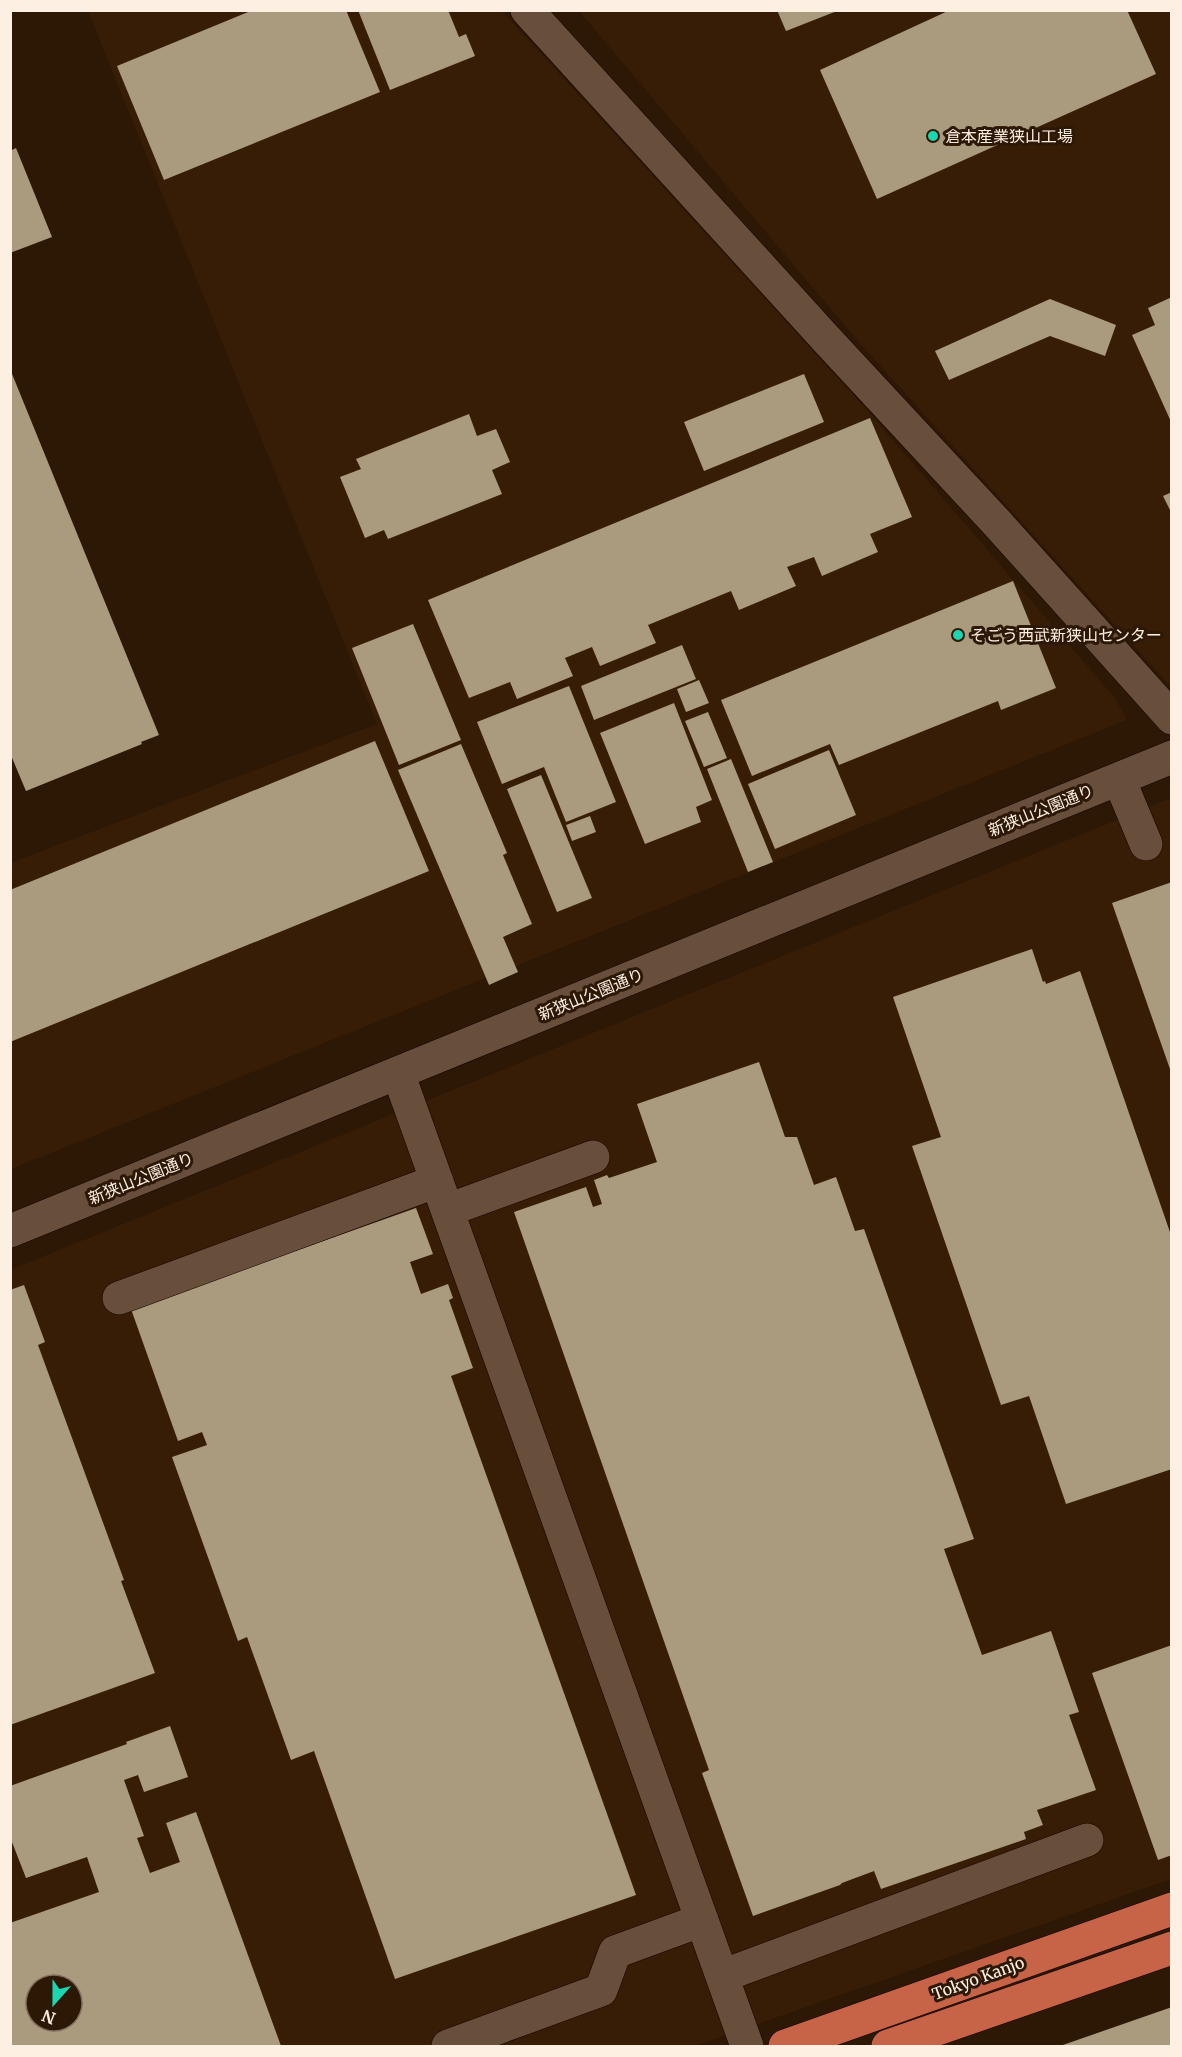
<svg xmlns="http://www.w3.org/2000/svg" width="1182" height="2057" viewBox="0 0 1182 2057" font-family="Merriweather,'Noto Sans JP',serif">
<rect width="100%" height="100%" fill="#2d1806"/>
<path fill="#371d05" fill-rule="evenodd" d="M 88,11 L 502,11 L 866,409 L 1115,698 L 1127,720 L 11,1169 L 10,863 L 377,724 Z
M 579,11 L 1171,11 L 1171,687 L 858,341 Z
M 1171,798 L 1171,1879 L 695,2046 L 11,2046 L 10,1270 ZM 36,1985 L 72,1985 L 72,2021 L 36,2021 Z"/>
<path fill="#ab9b7e" fill-rule="evenodd" d="M 253,10 L 346,10 L 380,92 L 164,180 L 117,66 Z
M 358,10 L 448,10 L 459,37 L 466,34 L 475,56 L 390,90 Z
M 777,10 L 837,10 L 837,11 L 786,31 Z
M 950,10 L 1127,10 L 1156,74 L 877,199 L 820,70 Z
M 16,148 L 52,237 L 10,253 L 10,151 Z
M 1172,297 L 1172,424 L 1132,335 L 1155,325 L 1148,308 Z
M 1050,299 L 1116,325 L 1105,356 L 1050,336 L 949,380 L 935,351 Z
M 10,369 L 159,735 L 141,742 L 142,744 L 26,791 L 10,753 Z
M 804,374 L 824,422 L 704,471 L 684,422 Z
M 469,414 L 477,436 L 496,429 L 510,462 L 492,470 L 502,494 L 388,539 L 384,530 L 365,538 L 340,477 L 361,469 L 356,459 Z
M 870,418 L 912,517 L 870,534 L 878,552 L 822,576 L 814,557 L 787,567 L 796,586 L 739,610 L 731,591 L 648,625 L 656,643 L 600,666 L 592,647 L 565,658 L 573,676 L 517,699 L 510,682 L 469,698 L 428,600 Z
M 1172,492 L 1172,514 L 1163,496 Z
M 1013,581 L 1056,688 L 1001,710 L 998,701 L 839,765 L 830,744 L 752,776 L 721,700 Z
M 413,624 L 461,740 L 399,765 L 352,648 Z
M 682,645 L 696,679 L 594,720 L 581,686 Z
M 699,680 L 709,703 L 686,712 L 677,689 Z
M 569,686 L 616,802 L 566,822 L 544,767 L 502,784 L 477,722 Z
M 674,703 L 712,800 L 696,807 L 701,822 L 645,844 L 600,733 Z
M 708,712 L 727,758 L 704,767 L 685,721 Z
M 375,741 L 429,871 L 10,1042 L 10,890 Z
M 461,744 L 507,853 L 503,855 L 532,924 L 503,937 L 518,972 L 489,985 L 398,770 Z
M 829,750 L 856,815 L 775,849 L 748,784 Z
M 731,759 L 773,862 L 748,872 L 707,769 Z
M 541,775 L 592,898 L 557,912 L 507,789 Z
M 590,816 L 596,832 L 572,841 L 566,825 Z
M 1172,882 L 1172,1072 L 1171,1072 L 1112,903 Z
M 1032,949 L 1043,982 L 1045,981 L 1046,984 L 1080,971 L 1172,1238 L 1172,1469 L 1066,1504 L 1029,1396 L 1001,1405 L 912,1146 L 941,1137 L 893,997 Z
M 759,1062 L 785,1137 L 797,1137 L 814,1185 L 836,1177 L 855,1231 L 864,1229 L 974,1539 L 944,1549 L 982,1655 L 1051,1631 L 1079,1712 L 1069,1715 L 1096,1790 L 1037,1810 L 1043,1825 L 1024,1832 L 1026,1839 L 881,1889 L 874,1871 L 842,1883 L 840,1885 L 753,1916 L 702,1773 L 709,1770 L 514,1212 L 586,1187 L 593,1207 L 602,1204 L 594,1180 L 607,1175 L 609,1178 L 657,1162 L 637,1104 Z
M 416,1208 L 433,1254 L 410,1262 L 421,1294 L 448,1284 L 453,1298 L 449,1300 L 473,1368 L 451,1376 L 636,1895 L 395,1979 L 314,1751 L 291,1760 L 247,1637 L 238,1641 L 172,1457 L 207,1445 L 202,1432 L 178,1441 L 131,1309 Z
M 24,1285 L 45,1342 L 38,1345 L 124,1580 L 121,1581 L 155,1673 L 10,1725 L 10,1290 Z
M 1172,1645 L 1172,1855 L 1158,1860 L 1092,1673 Z
M 170,1726 L 188,1777 L 144,1792 L 138,1775 L 124,1780 L 144,1836 L 137,1838 L 150,1873 L 180,1862 L 166,1823 L 196,1812 L 281,2046 L 10,2046 L 10,1923 L 99,1892 L 87,1857 L 26,1878 L 10,1837 L 10,1786 L 127,1744 L 126,1742 ZM 36,1985 L 72,1985 L 72,2021 L 36,2021 Z
M 1172,2007 L 1172,2046 L 1060,2046 Z"/>
<g fill="none" stroke-linecap="round" stroke-linejoin="round">
<g stroke="#140300" stroke-width="34">
<path id="minor" d="M 527,10 L 827,340 L 997,523 L 1172,718
M 1119,779 L 1146,844
M 398,1073 L 747,2046
M 448,1210 L 593,1157
M 10,1231 L 1172,757
M 119,1298 L 437,1181
M 722,1976 L 1087,1840
M 448,2046 L 601,1990 L 615,1952 L 702,1920"/>
</g>
<g stroke="#140300" stroke-width="34">
<path id="highway" d="M 785,2046 L 1172,1909
M 888,2046 L 1172,1948"/>
</g>
<use href="#minor" stroke="#684f3c" stroke-width="33"/>
<use href="#highway" stroke="#c76347" stroke-width="33"/>
</g>
<g fill="#1cd5b1" stroke="#2d1806" stroke-width="2">
<circle cx="933" cy="136" r="6"/>
<circle cx="958" cy="635" r="6"/>
</g>
<g text-anchor="middle" stroke-width="6" stroke-linejoin="round" paint-order="stroke">
<g font-size="16" fill="#feefe3" stroke="#2d1806" text-anchor="start">
<text x="945" y="142">倉本産業狭山工場</text>
<text x="970" y="641">そごう西武新狭山センター</text>
</g>
<g font-size="16" fill="#feefe3" stroke="#2d1806">
<text transform="translate(1041 810) rotate(-22)" y="6">新狭山公園通り</text>
<text transform="translate(591 994) rotate(-22)" y="6">新狭山公園通り</text>
<text transform="translate(141 1178) rotate(-22)" y="6">新狭山公園通り</text>
<text transform="translate(978 1978) rotate(-20)" y="6">Tokyo Kanjo</text>
</g>
</g>
<rect width="1182" height="2057" fill="none" stroke="#feefe3" stroke-width="24"/>
<g transform="translate(54 2003) rotate(201)"><circle r="28" fill="#2d1806" stroke="#816e5e" stroke-width="1.5"/>
<path d="M0-4.5L10 22L0 15L-10 22Z" fill="#1cd5b1"/>
<text y="-9" font-size="16" font-weight="bold" text-anchor="middle" fill="#feefe3">N</text>
</g>
</svg>
